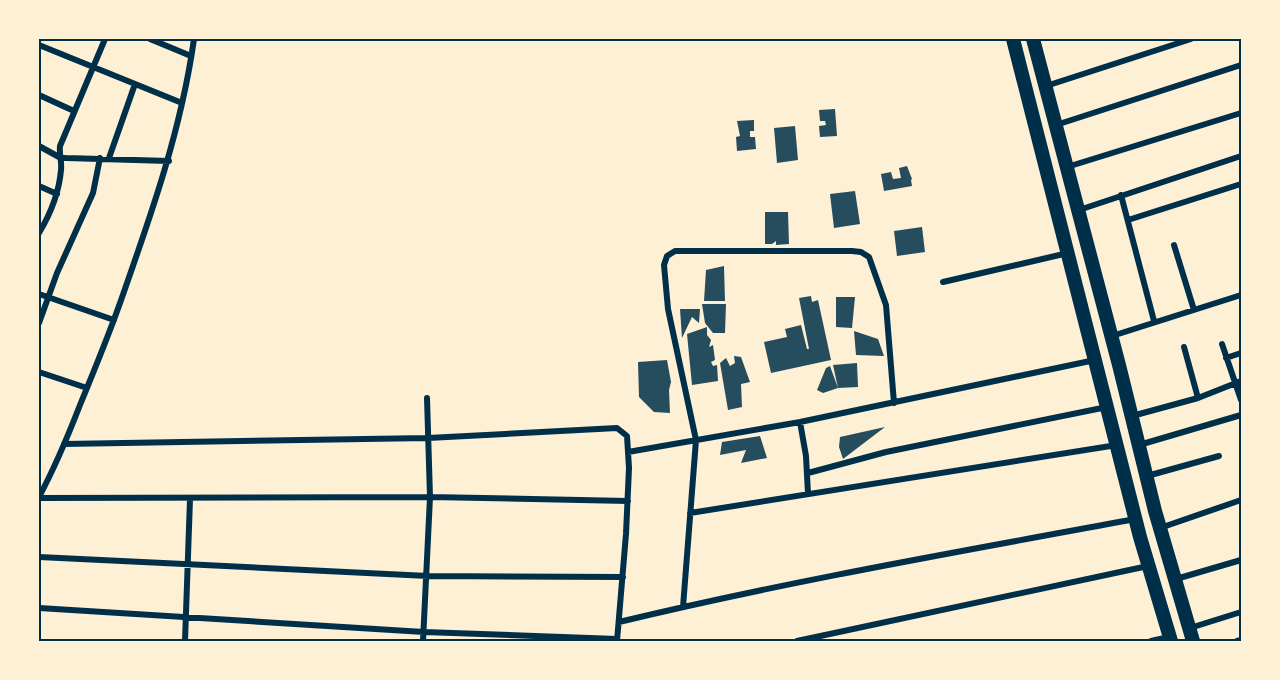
<svg xmlns="http://www.w3.org/2000/svg" width="1280" height="680" viewBox="0 0 1280 680" font-family="Rubik,sans-serif">
<rect width="100%" height="100%" fill="#fdf0d5"/>
<path fill="#264d5e" d="M 835,109 L 837,136 L 820,137 L 819,126 L 826,125 L 825,121 L 820,121 L 819,110 Z
M 754,120 L 754,131 L 750,131 L 750,137 L 755,137 L 756,149 L 737,151 L 736,137 L 740,136 L 737,121 Z
M 795,126 L 798,160 L 777,163 L 774,128 Z
M 907,166 L 912,179 L 911,180 L 912,186 L 884,191 L 881,174 L 891,172 L 893,179 L 901,178 L 899,168 Z
M 855,191 L 860,224 L 834,228 L 830,194 Z
M 765,212 L 788,212 L 789,244 L 776,245 L 776,241 L 772,244 L 765,244 Z
M 922,227 L 925,252 L 897,256 L 894,231 Z
M 724,266 L 725,301 L 704,301 L 706,270 Z
M 811,296 L 812,302 L 818,300 L 831,360 L 771,373 L 764,342 L 787,337 L 785,329 L 801,325 L 807,349 L 809,349 L 799,298 Z
M 836,297 L 855,297 L 852,328 L 836,327 Z
M 702,304 L 726,304 L 725,333 L 713,333 L 705,323 Z
M 680,309 L 700,309 L 699,323 L 692,317 L 682,338 Z
M 707,327 L 707,335 L 711,340 L 709,347 L 713,345 L 715,360 L 711,362 L 713,366 L 717,365 L 718,381 L 692,385 L 687,334 Z
M 854,331 L 878,339 L 884,356 L 856,355 Z
M 734,356 L 741,357 L 750,382 L 741,384 L 742,407 L 728,410 L 720,363 L 726,358 L 730,366 L 735,363 Z
M 667,360 L 671,382 L 669,390 L 670,413 L 654,412 L 639,397 L 638,362 Z
M 857,363 L 858,387 L 838,388 L 833,365 Z
M 830,366 L 838,388 L 823,393 L 817,390 L 826,368 Z
M 885,427 L 843,459 L 839,447 L 840,437 Z
M 760,436 L 767,458 L 741,463 L 746,450 L 720,455 L 722,442 Z"/>
<g fill="none" stroke-linecap="round" stroke-linejoin="round">
<path stroke="#003049" stroke-width="6" d="M 150,39 L 191,56
M 39,45 L 182,103
M 1046,86 L 1191,39
M 39,95 L 74,111
M 1056,125 L 1241,65
M 39,146 L 59,157 L 66,158 L 169,161
M 109,158 L 135,84
M 1067,167 L 1241,113
M 39,186 L 57,194
M 1121,195 L 1154,321
M 1079,210 L 1241,156
M 1128,220 L 1241,184
M 39,233 C 51,213 59,193 61,170 C 62,161 59,154 60,146 L 105,39
M 1174,245 L 1194,310
M 943,282 L 1068,253
M 39,294 L 114,320
M 39,323 L 57,273 L 93,193 L 100,158
M 1112,336 L 1241,295
M 1222,344 L 1241,400
M 1184,347 L 1198,398
M 1226,358 L 1241,353
M 39,372 L 87,388
M 1132,416 L 1198,398 L 1241,381
M 800,422 L 806,456 L 808,494
M 64,444 L 428,438 L 617,428 L 627,436 L 629,468 L 626,534 L 617,641
M 1139,445 L 1241,415
M 628,452 L 800,422 L 1095,360
M 808,473 L 886,452 L 1107,407
M 1147,476 L 1219,456
M 39,497 C 55,467 68,436 80,405 C 94,371 108,337 120,303 C 151,215 181,131 194,39
M 39,498 L 430,497 L 628,501
M 690,513 L 1117,445
M 1160,528 L 1241,500
M 39,557 L 428,576 L 623,577
M 1176,579 L 1241,560
M 683,607 L 696,440 L 668,309 L 664,265 L 667,256 L 675,251 L 852,251 L 861,252 L 869,257 L 886,305 L 894,403
M 39,608 L 424,632 L 617,639
M 619,622 C 789,581 963,551 1135,519
M 1190,628 L 1241,612
M 185,641 L 190,499
M 423,641 L 430,497 L 427,398
M 797,641 L 1148,566
M 1151,641 L 1169,637
M 1237,641 L 1241,640"/>
<path stroke="#003049" stroke-width="14" d="M 1013,39 L 1140,537 L 1171,641
M 1033,39 L 1119,365 L 1155,511 L 1193,641"/>
</g>
<rect width="1280" height="680" fill="none" stroke="#fdf0d5" stroke-width="81"/>
<rect x="40" y="40" width="1200" height="600" fill="none" stroke="#003049" stroke-width="2"/>
</svg>
